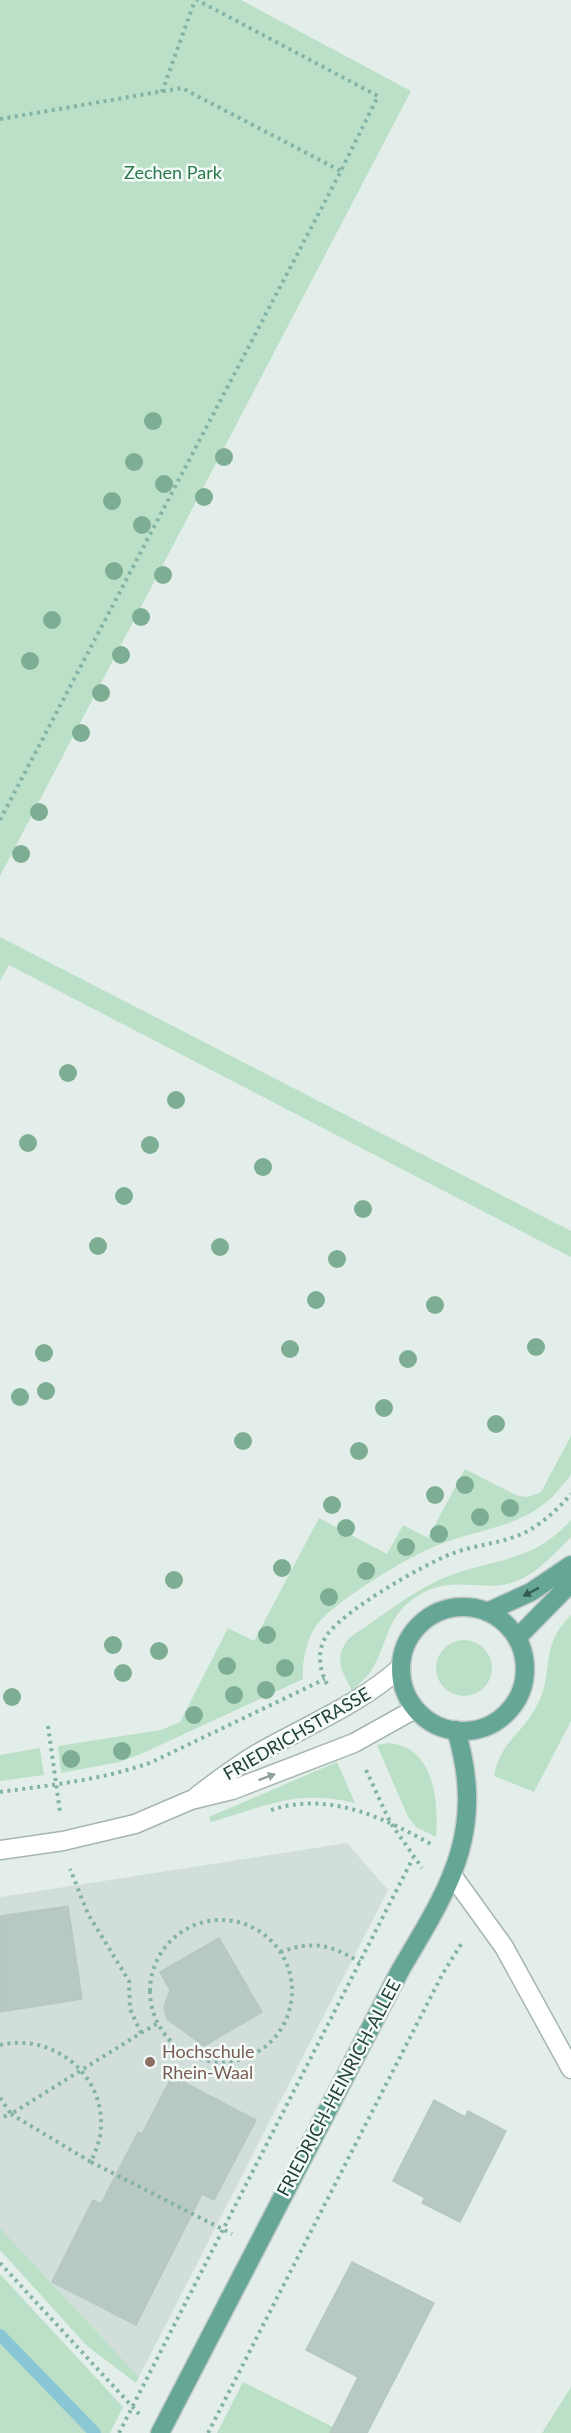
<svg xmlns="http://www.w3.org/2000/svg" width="571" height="2433" viewBox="0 0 571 2433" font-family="Lato,sans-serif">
<rect width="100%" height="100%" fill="#e3eeea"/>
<path fill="#d1ded9" d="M 347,1843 L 388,1890 L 139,2377 L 0,2228 L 0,1897 Z"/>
<path fill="#bbe0c7" d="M 0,0 L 241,0 L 411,91 L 0,876 Z
M 0,937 L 571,1231 L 571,1257 L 9,965 L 0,981 Z
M 571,1436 C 571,1447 571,1463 571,1473 C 570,1478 563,1484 560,1488 C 529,1527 481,1528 438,1545 C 409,1556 333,1602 316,1626 C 306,1641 302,1661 303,1679 L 141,1754 L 119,1762 L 61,1773 L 58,1746 L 161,1730 L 180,1722 L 228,1628 L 254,1641 L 319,1518 L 387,1554 L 403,1525 L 428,1538 L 465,1469 L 518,1496 L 527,1497 L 541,1492 Z
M 571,1520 L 571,1537 C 554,1554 537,1574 514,1582 C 481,1593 454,1574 419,1595 C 384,1617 390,1641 371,1671 C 366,1678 359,1684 352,1691 C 341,1669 333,1658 350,1637 C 380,1618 407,1595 439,1580 C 489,1557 530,1566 571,1520 Z
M 571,1615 L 571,1721 L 534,1792 L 494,1776 C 501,1741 520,1736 535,1709 C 556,1674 537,1648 571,1615 Z
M436 1668a28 28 0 1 1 56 0a28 28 0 1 1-56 0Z
M 388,1743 C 434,1746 439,1801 436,1837 L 416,1827 L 408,1817 L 377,1745 Z
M 40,1748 L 44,1775 L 0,1781 L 0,1755 Z
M 337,1762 L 355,1803 C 295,1789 267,1806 211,1822 L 209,1817 Z
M 0,2228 L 139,2377 L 136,2383 L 87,2346 L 0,2250 Z
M 0,2274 L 123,2407 L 110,2433 L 0,2433 Z
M 243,2382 L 345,2433 L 217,2433 Z
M 571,2387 L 571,2433 L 542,2433 Z"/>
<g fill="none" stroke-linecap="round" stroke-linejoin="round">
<path stroke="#89c7d5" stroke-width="12" d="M 0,2335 L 95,2433"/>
</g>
<path fill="#b8c9c3" stroke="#b5c8c1" stroke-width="1.5" d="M 68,1906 L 82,1999 L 0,2012 L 0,1916 Z
M 219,1938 L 262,2012 L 204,2046 L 167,2019 L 164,2007 L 170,1990 L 160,1972 Z
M 172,2076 L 256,2120 L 214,2200 L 202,2194 L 136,2325 L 52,2282 L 93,2200 L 101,2204 L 138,2132 L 142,2134 Z
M 434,2100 L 465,2117 L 468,2111 L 506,2131 L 460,2222 L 422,2203 L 425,2198 L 393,2181 Z
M 352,2262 L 434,2303 L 367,2433 L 330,2433 L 358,2377 L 306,2350 Z"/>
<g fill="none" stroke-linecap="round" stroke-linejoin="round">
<g stroke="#a5b6b1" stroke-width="21">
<path id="minor" d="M 197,1796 C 218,1780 239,1764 262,1751 C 310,1724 360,1704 401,1667
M 0,1850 L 63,1841 L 135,1824 L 191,1800 L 232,1790 L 354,1743 L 415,1709
M 452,1875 L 504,1947 L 571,2069"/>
</g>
<g stroke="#c1cac8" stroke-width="21">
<path id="major" d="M401 1669a62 62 0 1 1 124 0a62 62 0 1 1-124 0Z
M 487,1612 L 531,1592 L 571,1565
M 517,1638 L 571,1583
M 160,2433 L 401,1969 C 451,1885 486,1831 456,1730"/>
</g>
<path stroke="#82b3a6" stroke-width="4" stroke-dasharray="3 4.5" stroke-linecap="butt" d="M 162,92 L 195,0
M 0,119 L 182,88 L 341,171
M 0,820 L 341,171 L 378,96 L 197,0
M 327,1684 C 320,1671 317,1654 324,1640 C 336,1614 423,1565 451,1554 C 476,1544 502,1544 526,1532 C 543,1523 558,1509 571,1494
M 48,1726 L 60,1812
M 366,1770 L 390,1822 L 422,1868
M 0,1792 C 51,1785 103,1780 152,1762 L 325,1679
M 271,1810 C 328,1791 382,1817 431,1844
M150 1991a71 71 0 1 1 142 0a71 71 0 1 1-142 0Z
M 280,1952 C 315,1940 330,1945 360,1962
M 141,2033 L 158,2023
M 0,2045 C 51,2033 103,2072 101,2126 C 101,2139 96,2150 91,2162 L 11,2114 L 0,2118
M 0,2098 L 11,2114 L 141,2033 L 130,2009 L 129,1981 L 88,1914 L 70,1869
M 91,2162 L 232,2234
M 0,2263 L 139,2414
M 119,2433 L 413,1858
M 208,2433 L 442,1975 L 463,1941"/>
<use href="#minor" stroke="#fff" stroke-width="18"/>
<use href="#major" stroke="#66a697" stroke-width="18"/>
</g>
<g fill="#7dae93">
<circle cx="153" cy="421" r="9"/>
<circle cx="224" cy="457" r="9"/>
<circle cx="134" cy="462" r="9"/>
<circle cx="164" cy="484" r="9"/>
<circle cx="204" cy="497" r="9"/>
<circle cx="112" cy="501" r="9"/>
<circle cx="142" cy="525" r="9"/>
<circle cx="114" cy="571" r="9"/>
<circle cx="163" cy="575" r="9"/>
<circle cx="141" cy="617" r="9"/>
<circle cx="52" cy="620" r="9"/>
<circle cx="121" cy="655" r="9"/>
<circle cx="30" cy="661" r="9"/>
<circle cx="101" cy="693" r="9"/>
<circle cx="81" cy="733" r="9"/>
<circle cx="39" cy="812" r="9"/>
<circle cx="21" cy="854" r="9"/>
<circle cx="68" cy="1073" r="9"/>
<circle cx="176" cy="1100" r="9"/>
<circle cx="28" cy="1143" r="9"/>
<circle cx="150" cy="1145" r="9"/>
<circle cx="263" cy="1167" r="9"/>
<circle cx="124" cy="1196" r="9"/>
<circle cx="363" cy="1209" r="9"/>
<circle cx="98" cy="1246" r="9"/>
<circle cx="220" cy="1247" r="9"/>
<circle cx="337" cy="1259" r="9"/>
<circle cx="316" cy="1300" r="9"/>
<circle cx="435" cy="1305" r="9"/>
<circle cx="536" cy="1347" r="9"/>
<circle cx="290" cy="1349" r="9"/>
<circle cx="44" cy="1353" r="9"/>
<circle cx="408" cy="1359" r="9"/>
<circle cx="46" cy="1391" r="9"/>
<circle cx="20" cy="1397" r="9"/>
<circle cx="384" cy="1408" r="9"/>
<circle cx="496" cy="1424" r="9"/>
<circle cx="243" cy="1441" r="9"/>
<circle cx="359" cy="1451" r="9"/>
<circle cx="465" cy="1485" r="9"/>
<circle cx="435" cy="1495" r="9"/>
<circle cx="332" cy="1505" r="9"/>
<circle cx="510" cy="1508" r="9"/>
<circle cx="480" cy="1517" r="9"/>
<circle cx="346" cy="1528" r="9"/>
<circle cx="439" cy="1534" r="9"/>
<circle cx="406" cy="1547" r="9"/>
<circle cx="282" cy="1568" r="9"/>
<circle cx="366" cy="1571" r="9"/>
<circle cx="174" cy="1580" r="9"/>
<circle cx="329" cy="1597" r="9"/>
<circle cx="267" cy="1635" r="9"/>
<circle cx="113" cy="1645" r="9"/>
<circle cx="159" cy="1651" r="9"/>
<circle cx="227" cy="1666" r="9"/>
<circle cx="285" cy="1668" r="9"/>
<circle cx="123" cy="1673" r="9"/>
<circle cx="266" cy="1690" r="9"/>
<circle cx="234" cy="1695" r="9"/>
<circle cx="12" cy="1697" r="9"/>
<circle cx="194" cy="1715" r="9"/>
<circle cx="122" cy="1751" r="9"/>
<circle cx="71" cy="1759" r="9"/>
</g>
<defs><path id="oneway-solid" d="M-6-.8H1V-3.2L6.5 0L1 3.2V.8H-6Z" transform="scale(1.5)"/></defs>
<use fill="#335a50" href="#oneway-solid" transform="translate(531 1592) rotate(152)"/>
<use fill="#90a09c" href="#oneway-solid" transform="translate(267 1777) rotate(-20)"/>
<circle fill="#8d6e63" stroke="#f4faf7" stroke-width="2" cx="150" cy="2062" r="6"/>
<g text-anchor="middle" stroke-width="5" stroke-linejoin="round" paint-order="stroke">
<g font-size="18" fill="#2a7a4c" stroke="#f4faf7">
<text x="173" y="179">Zechen Park</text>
</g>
<g font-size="18" fill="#224039" stroke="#f4faf7">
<text transform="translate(297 1734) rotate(-30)" y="6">FRIEDRICHSTRASSE</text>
<text transform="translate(339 2088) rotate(-62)" y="6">FRIEDRICH-HEINRICH-ALLEE</text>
</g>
<g font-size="18" fill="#785e54" stroke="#f4faf7" text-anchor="start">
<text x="162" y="2058">Hochschule<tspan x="162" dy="21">Rhein-Waal</tspan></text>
</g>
</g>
</svg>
